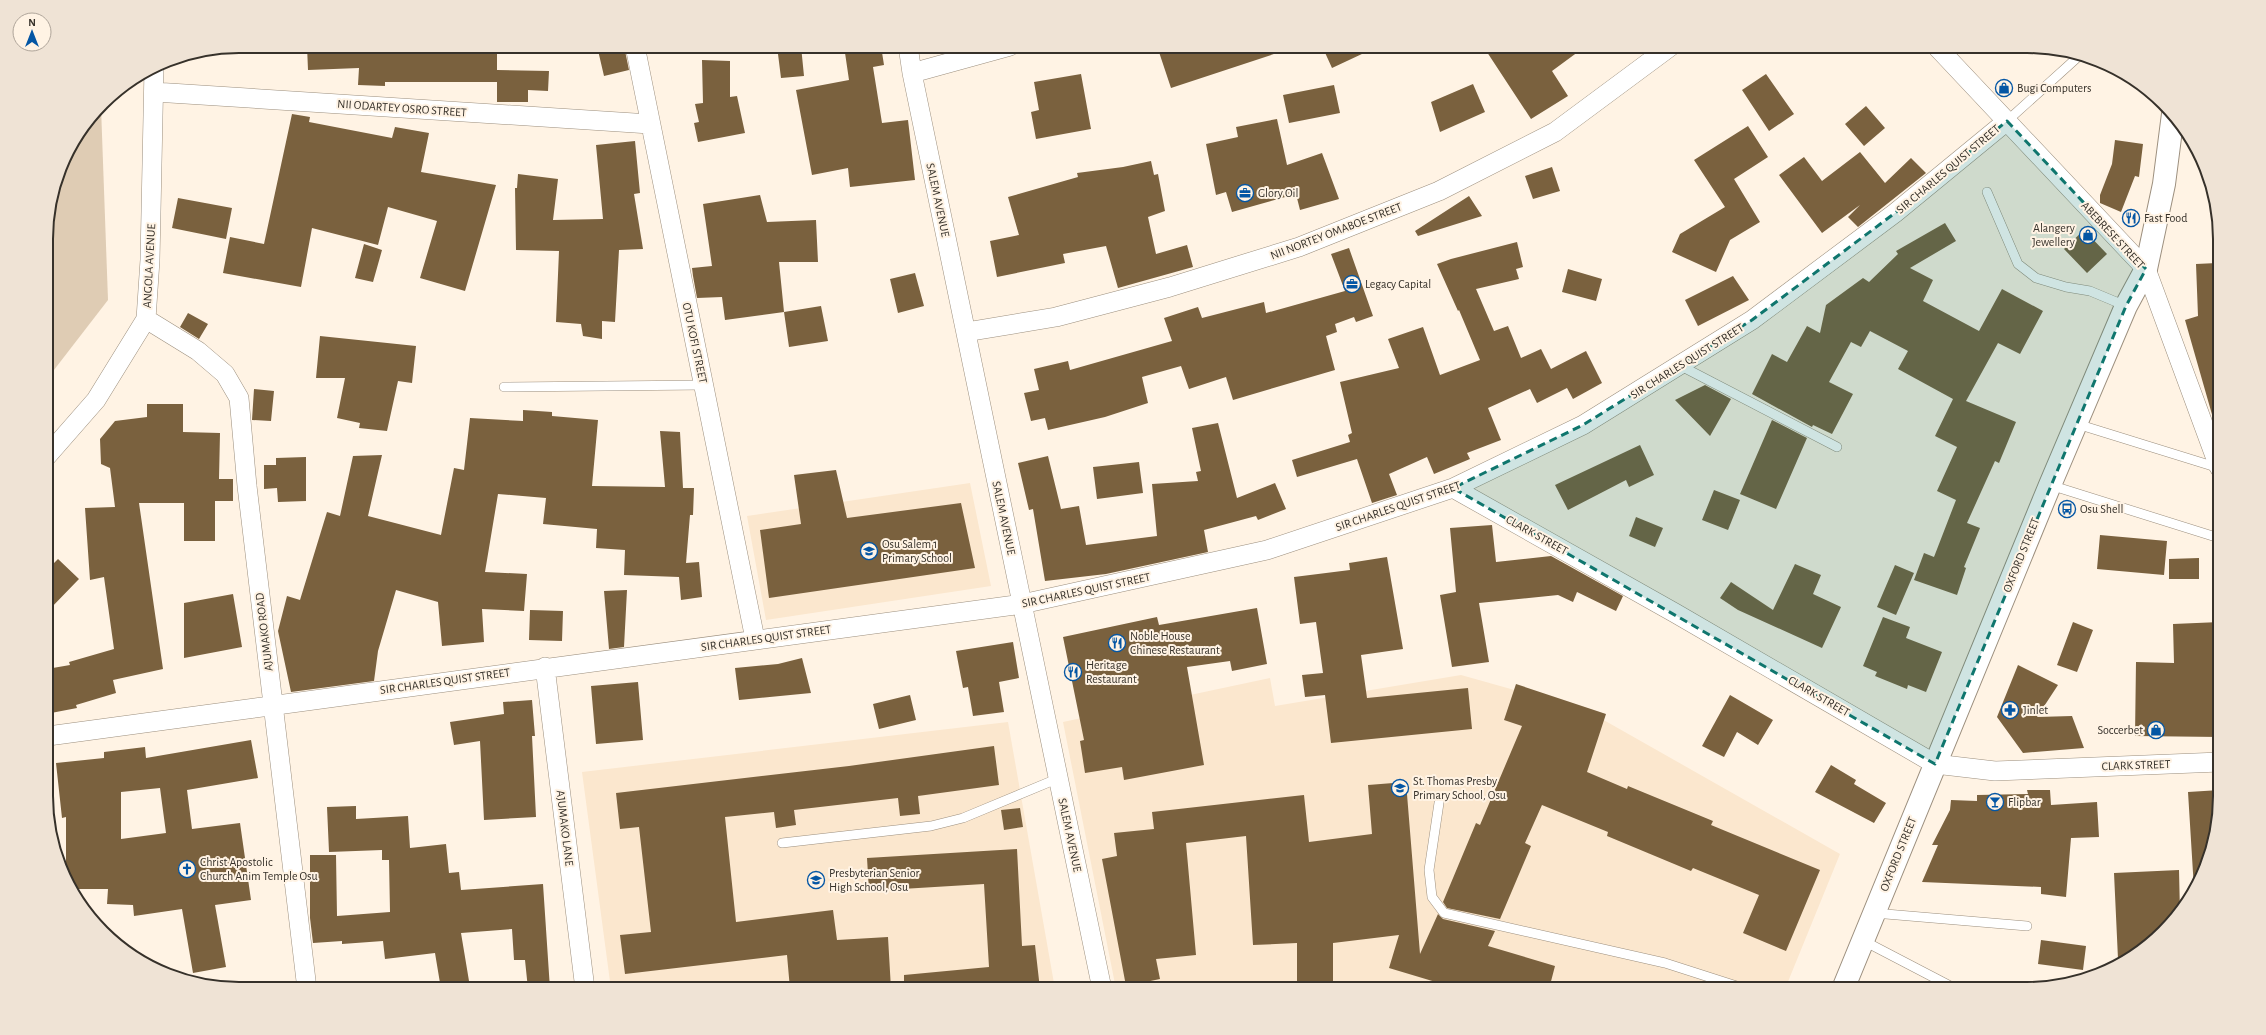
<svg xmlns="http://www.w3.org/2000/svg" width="2266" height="1035" viewBox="0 0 2266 1035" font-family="'Alegreya Sans',sans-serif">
<rect width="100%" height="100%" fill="#fff3e4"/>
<path fill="#fbe7ce" d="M 970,483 L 991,586 L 766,620 L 747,516 Z
M 1461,675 L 1586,710 L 1840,854 L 1785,989 L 1116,989 L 1063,722 L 1270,678 L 1275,706 Z
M 1008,722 L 1055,989 L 611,989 L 582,772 Z"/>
<path fill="#dfccb4" d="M 101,107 L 108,300 L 47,379 L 46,226 L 66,153 Z"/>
<path fill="#7a613e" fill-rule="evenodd" d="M 307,46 L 497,46 L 497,70 L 549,71 L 548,91 L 528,90 L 528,102 L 497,102 L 497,82 L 385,82 L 385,86 L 358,85 L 359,68 L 308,70 Z
M 597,46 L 624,46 L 629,70 L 604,76 Z
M 777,46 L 801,46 L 804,76 L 781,78 Z
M 844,46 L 881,46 L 884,65 L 873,67 L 882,123 L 908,120 L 915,180 L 850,187 L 848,168 L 812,175 L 796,90 L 849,80 Z
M 1157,46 L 1286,46 L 1286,50 L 1171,88 Z
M 1322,46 L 1379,46 L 1332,68 Z
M 1483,46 L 1586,46 L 1552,71 L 1568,96 L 1531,119 Z
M 702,60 L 730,61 L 730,97 L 737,96 L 745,133 L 698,142 L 694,123 L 699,122 L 695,104 L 703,103 Z
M 1081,74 L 1091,129 L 1036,139 L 1031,112 L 1039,110 L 1034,82 Z
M 1766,74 L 1794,114 L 1769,131 L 1742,90 Z
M 1473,84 L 1485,112 L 1440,132 L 1431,102 Z
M 1334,85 L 1340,113 L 1289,123 L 1283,95 Z
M 1866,106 L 1885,128 L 1864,146 L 1845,124 Z
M 292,114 L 310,117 L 309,122 L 392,138 L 395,127 L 429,133 L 421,172 L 496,185 L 465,291 L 420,278 L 437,221 L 388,207 L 378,245 L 312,228 L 301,287 L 223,273 L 230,237 L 264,244 Z
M 1277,119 L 1287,165 L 1322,153 L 1339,199 L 1300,210 L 1296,194 L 1232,212 L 1226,192 L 1216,195 L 1206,144 L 1238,137 L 1236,127 Z
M 1748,126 L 1768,157 L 1734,179 L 1760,222 L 1730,240 L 1716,272 L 1672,252 L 1680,234 L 1725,207 L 1694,160 Z
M 2115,140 L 2143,144 L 2139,177 L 2135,176 L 2121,212 L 2100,203 L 2100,195 L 2112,164 Z
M 635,141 L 640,193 L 634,194 L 643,249 L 619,250 L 615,322 L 602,321 L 602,339 L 583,336 L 581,324 L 556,322 L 559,251 L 516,250 L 515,188 L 517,188 L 518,174 L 558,179 L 553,220 L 603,219 L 596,145 Z
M 1860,152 L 1885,183 L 1911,158 L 1926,173 L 1858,227 L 1848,217 L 1860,205 L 1822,233 L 1779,175 L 1804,157 L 1822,181 Z
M 1151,161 L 1154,175 L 1158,174 L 1165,211 L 1148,217 L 1156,254 L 1187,245 L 1193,267 L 1118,288 L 1106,246 L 1063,254 L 1065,263 L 997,277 L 990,241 L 1019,235 L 1008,197 L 1078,177 L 1077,173 L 1123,167 Z
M 1552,167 L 1560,191 L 1533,199 L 1525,176 Z
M 760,195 L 767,222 L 816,220 L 818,262 L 779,262 L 784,312 L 725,320 L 722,297 L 697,298 L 693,276 L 692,268 L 712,266 L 703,204 Z
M 1469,196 L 1482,216 L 1418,236 L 1415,231 Z
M 178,198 L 232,208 L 226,239 L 172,228 Z
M 1945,223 L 1956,241 L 1910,268 L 1933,280 L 1923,301 L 1979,331 L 2002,289 L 2043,311 L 2020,354 L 1998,343 L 1966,401 L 2016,422 L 1999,463 L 1995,461 L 1967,523 L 1980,528 L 1964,567 L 1966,568 L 1957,595 L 1914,580 L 1924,553 L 1934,557 L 1956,500 L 1937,491 L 1957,447 L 1935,436 L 1953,399 L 1898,369 L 1908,351 L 1870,331 L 1861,347 L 1851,342 L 1829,382 L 1853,394 L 1832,434 L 1813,425 L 1812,427 L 1752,394 L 1772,354 L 1787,362 L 1807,326 L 1820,333 L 1826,305 L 1863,278 L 1869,282 L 1898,254 L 1896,251 Z
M 2084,230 L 2107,254 L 2087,273 L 2064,249 Z
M 1517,242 L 1523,267 L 1516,269 L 1519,279 L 1476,289 L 1494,331 L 1508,326 L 1521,358 L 1541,349 L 1551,369 L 1586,351 L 1602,383 L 1573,399 L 1567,388 L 1537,403 L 1530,389 L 1488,408 L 1501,440 L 1467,453 L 1470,459 L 1434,474 L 1427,457 L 1389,474 L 1397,495 L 1372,503 L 1357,459 L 1297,477 L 1292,460 L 1350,442 L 1348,435 L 1352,433 L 1340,382 L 1399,368 L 1388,339 L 1423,327 L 1440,375 L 1480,360 L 1459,310 L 1458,311 L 1437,264 L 1451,259 Z
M 364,244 L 382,250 L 373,282 L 355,278 Z
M 1349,248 L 1373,316 L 1356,322 L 1354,317 L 1335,324 L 1337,332 L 1326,336 L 1335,370 L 1233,400 L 1226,377 L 1189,389 L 1181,366 L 1142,377 L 1148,403 L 1105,417 L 1048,430 L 1045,418 L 1031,421 L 1024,393 L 1039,390 L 1034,369 L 1068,361 L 1070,370 L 1172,341 L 1164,318 L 1198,307 L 1202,318 L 1264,302 L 1266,313 L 1345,291 L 1331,254 Z
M 2217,263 L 2219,417 L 2213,418 L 2185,320 L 2198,316 L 2196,264 Z
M 1568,269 L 1602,279 L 1596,301 L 1562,292 Z
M 915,273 L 924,306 L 898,313 L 890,279 Z
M 1733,276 L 1749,300 L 1698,326 L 1685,300 Z
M 821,306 L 828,341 L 789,347 L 784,312 Z
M 188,313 L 208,324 L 199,339 L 180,327 Z
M 320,336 L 416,346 L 412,383 L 398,381 L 387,431 L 359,428 L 360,423 L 337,418 L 345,378 L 316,378 Z
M 1705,385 L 1731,399 L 1710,436 L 1675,400 Z
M 254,389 L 274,391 L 271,421 L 252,420 Z
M 147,404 L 183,404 L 183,432 L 220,433 L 219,479 L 233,479 L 233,501 L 215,501 L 215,541 L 184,541 L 184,503 L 139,503 L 163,669 L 113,680 L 116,693 L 76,705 L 77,708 L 51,713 L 47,695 L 47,669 L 70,665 L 69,662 L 114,649 L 104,577 L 90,580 L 85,508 L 115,507 L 110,468 L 101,464 L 100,439 L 115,421 L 147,417 Z
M 523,410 L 552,412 L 552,416 L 598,420 L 592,486 L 665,487 L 660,431 L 680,432 L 683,488 L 694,488 L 693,515 L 690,515 L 686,563 L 699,562 L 702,597 L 681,600 L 679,577 L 624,575 L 625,550 L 596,548 L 597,529 L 543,524 L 546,498 L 498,494 L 485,572 L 527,574 L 524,611 L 482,609 L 484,642 L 442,646 L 438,602 L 396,590 L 378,651 L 374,681 L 291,692 L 278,631 L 287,596 L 300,600 L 327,512 L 340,516 L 353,456 L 382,455 L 368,516 L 441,535 L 454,468 L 464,470 L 470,418 L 523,421 Z
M 1772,420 L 1807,438 L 1776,509 L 1740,494 Z
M 1218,423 L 1237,498 L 1275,483 L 1286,509 L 1258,520 L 1256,516 L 1204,530 L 1208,552 L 1106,574 L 1045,581 L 1033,509 L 1029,510 L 1018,463 L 1048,456 L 1061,509 L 1079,506 L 1086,545 L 1157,536 L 1152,484 L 1198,481 L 1196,472 L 1201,471 L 1192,428 Z
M 1640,445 L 1654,475 L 1629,487 L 1626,480 L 1568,510 L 1555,485 Z
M 306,457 L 306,501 L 278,502 L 277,488 L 264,489 L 264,465 L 276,465 L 276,458 Z
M 1139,462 L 1143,493 L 1097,499 L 1093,467 Z
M 836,470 L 847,518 L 961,503 L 975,568 L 769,598 L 760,530 L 801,524 L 794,475 Z
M 1714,490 L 1740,500 L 1728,530 L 1702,520 Z
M 1636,517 L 1663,528 L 1655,547 L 1629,536 Z
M 1492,525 L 1496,562 L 1551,556 L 1623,596 L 1616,611 L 1577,592 L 1573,602 L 1558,595 L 1479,603 L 1489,662 L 1452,667 L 1440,595 L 1456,592 L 1450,528 Z
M 2100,535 L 2167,541 L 2164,575 L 2097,569 Z
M 1387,557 L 1403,649 L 1361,655 L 1367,698 L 1468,688 L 1472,729 L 1331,743 L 1325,695 L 1305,697 L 1302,675 L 1323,673 L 1316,622 L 1300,624 L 1294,577 L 1350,570 L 1349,563 Z
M 2199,558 L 2199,579 L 2169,579 L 2169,559 Z
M 58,559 L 79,579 L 47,612 L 47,570 Z
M 1795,564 L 1821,575 L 1813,594 L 1841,607 L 1822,648 L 1738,610 L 1720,598 L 1731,582 L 1773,610 Z
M 1895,565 L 1914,573 L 1896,615 L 1877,607 Z
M 627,590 L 624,647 L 609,649 L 604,591 Z
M 233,594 L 242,647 L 184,658 L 184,603 Z
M 1257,608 L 1267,664 L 1232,671 L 1230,661 L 1187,667 L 1204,765 L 1124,780 L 1122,767 L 1085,773 L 1080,741 L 1084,740 L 1063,637 L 1157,617 L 1159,625 Z
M 530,610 L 563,611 L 562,641 L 529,640 Z
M 1883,617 L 1910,627 L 1906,638 L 1942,652 L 1926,692 L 1908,685 L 1907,689 L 1875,676 L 1877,672 L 1863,666 Z
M 2073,622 L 2093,630 L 2077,672 L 2057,665 Z
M 2220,622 L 2220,737 L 2135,736 L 2136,662 L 2174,663 L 2173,624 Z
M 1013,642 L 1019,678 L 999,682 L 1004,712 L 973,716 L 968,687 L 963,688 L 956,651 Z
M 802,658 L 811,693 L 739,700 L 735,668 L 778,664 Z
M 2018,665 L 2058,685 L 2037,717 L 2072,716 L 2084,748 L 2023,753 L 1997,717 Z
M 638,682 L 643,740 L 596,744 L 591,686 Z
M 1516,684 L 1606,714 L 1587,772 L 1627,789 L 1628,786 L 1713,821 L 1711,825 L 1820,870 L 1786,951 L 1743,933 L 1759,895 L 1693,868 L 1691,871 L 1607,836 L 1608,832 L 1542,805 L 1525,843 L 1531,846 L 1500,919 L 1447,908 L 1443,902 L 1476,823 L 1480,825 L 1522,726 L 1504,720 Z
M 910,695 L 916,720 L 879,729 L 873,704 Z
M 1730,695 L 1773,720 L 1758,745 L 1737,732 L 1724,757 L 1702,746 Z
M 532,700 L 535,736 L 532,736 L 536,817 L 484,820 L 480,741 L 454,745 L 450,722 L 504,714 L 503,702 Z
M 251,740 L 258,778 L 187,790 L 192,829 L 240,823 L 251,900 L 215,905 L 226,967 L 193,973 L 182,909 L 134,916 L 133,905 L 107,904 L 108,889 L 72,889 L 66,879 L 66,817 L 62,818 L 56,763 L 104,758 L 104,752 L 145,747 L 146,758 ZM 160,788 L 166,833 L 121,839 L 121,792 Z
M 994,746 L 999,785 L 918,796 L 920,814 L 900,816 L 898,798 L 794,810 L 796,825 L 776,828 L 774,812 L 725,817 L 736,922 L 833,910 L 837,940 L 888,937 L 891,989 L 790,989 L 787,955 L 625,974 L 620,935 L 651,932 L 639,827 L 620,829 L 616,793 L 849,766 Z
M 1831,765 L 1856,780 L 1854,784 L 1886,803 L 1874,823 L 1815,792 Z
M 1406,782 L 1420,954 L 1438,914 L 1443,919 L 1495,931 L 1488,946 L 1555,966 L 1549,989 L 1459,989 L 1389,968 L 1399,935 L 1333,943 L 1333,984 L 1297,984 L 1297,943 L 1253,945 L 1246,836 L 1186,843 L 1196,955 L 1156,959 L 1160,979 L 1126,986 L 1102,859 L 1117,856 L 1114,833 L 1154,829 L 1152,812 L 1304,795 L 1309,842 L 1372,834 L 1368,785 Z
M 2027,790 L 2050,790 L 2051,805 L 2097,802 L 2099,837 L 2071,838 L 2066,897 L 2041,894 L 2041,887 L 1922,882 L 1938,845 L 1932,845 L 1950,810 L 1951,800 L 1977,801 L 1977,795 L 2028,794 Z
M 2220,790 L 2205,870 L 2194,889 L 2188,792 Z
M 356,806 L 356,819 L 408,816 L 410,848 L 446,844 L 449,873 L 459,872 L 461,890 L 543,884 L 550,989 L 528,989 L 525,960 L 514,960 L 512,929 L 461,933 L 470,987 L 458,989 L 441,989 L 435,953 L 385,959 L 383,941 L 342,944 L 342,941 L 313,943 L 310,918 L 310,855 L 336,855 L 337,916 L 390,912 L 389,860 L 382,860 L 382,850 L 329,852 L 327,807 Z
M 1020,808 L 1023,827 L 1004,830 L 1001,810 Z
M 1017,849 L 1022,946 L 1035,945 L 1040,989 L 904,989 L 904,975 L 989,967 L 984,884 L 869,891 L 867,858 Z
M 2179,870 L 2180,914 L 2134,956 L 2129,959 L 2118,959 L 2114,873 Z
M 2041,940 L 2086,946 L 2083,970 L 2038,964 Z"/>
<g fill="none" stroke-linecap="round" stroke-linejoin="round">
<g stroke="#9c8f7e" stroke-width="10">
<path id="lane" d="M 2007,121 L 2079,56
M 1987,192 L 2018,264 L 2036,278 L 2066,287 L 2090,291 L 2126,306
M 1679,365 L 1837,447
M 504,387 L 703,385
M 2077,424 L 2219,468
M 2050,485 L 2219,538
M 1439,803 L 1429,870 L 1432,897 L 1444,913 L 1665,963 L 1746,989
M 782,843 L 931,826 L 963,818 L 1059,778
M 1874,913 L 2027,926
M 1862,940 L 1956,989"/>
</g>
<g stroke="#9c8f7e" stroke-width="20">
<path id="street" d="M 635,46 L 755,639
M 908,46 L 912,73 L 1102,989
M 1936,46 L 2146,269 L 2219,467
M 912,73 L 1010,46
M 154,92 L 650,124
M 146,319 L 198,351 L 225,374 L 239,398 L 247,486 L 307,989
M 966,332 L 1056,317 L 1170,287 L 1299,247 L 1439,191 L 1555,132 L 1671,46
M 47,456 L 96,400 L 146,319 L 150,260 L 154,68
M 1453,488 L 1675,613 L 1935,764 L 1995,771 L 2220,762
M 545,667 L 585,989
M 48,736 L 1022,604 L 1267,550 L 1453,488 L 1583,425 L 1752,320 L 1895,213 L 2007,121"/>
</g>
<g stroke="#9c8f7e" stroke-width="24">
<path id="secondary" d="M 1843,989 L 2050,485 L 2126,306 L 2146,269 L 2164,184 L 2173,114"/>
</g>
<use href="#lane" stroke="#fff" stroke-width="9"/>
<use href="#street" stroke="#fff" stroke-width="19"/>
<use href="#secondary" stroke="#fff" stroke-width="22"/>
</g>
<path fill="#0f766e" fill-opacity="0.2" stroke="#0f766e" stroke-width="3" stroke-dasharray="8 5" stroke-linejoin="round" d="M 2007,121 L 2146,269 L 2126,306 L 1935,764 L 1453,488 L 1583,425 L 1752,320 L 1895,213 Z"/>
<defs>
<g id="shop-ring" transform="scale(0.9)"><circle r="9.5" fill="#fff3e4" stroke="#0456a4" stroke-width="1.5"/><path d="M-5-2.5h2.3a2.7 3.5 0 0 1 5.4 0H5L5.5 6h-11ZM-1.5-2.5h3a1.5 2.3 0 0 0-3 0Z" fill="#0456a4"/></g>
<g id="office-ring" transform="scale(0.9)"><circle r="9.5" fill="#fff3e4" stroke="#0456a4" stroke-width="1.5"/><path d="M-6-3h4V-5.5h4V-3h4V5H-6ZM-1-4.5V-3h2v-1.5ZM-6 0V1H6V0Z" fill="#0456a4"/></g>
<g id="restaurant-ring" transform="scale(0.9)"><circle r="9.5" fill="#fff3e4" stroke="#0456a4" stroke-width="1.5"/><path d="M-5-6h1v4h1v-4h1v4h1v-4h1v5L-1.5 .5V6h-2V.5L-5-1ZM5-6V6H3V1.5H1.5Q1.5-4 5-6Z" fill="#0456a4"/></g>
<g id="bus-ring" transform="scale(0.9)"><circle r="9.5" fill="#fff3e4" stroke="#0456a4" stroke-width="1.5"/><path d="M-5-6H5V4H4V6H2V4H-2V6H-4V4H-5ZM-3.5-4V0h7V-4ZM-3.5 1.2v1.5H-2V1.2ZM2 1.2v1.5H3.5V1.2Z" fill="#0456a4"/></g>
<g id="school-ring" transform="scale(0.9)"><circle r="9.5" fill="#fff3e4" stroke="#0456a4" stroke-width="1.5"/><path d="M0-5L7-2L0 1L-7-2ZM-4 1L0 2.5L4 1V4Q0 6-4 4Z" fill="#0456a4"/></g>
<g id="pharmacy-ring" transform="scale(0.9)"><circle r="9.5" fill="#fff3e4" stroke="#0456a4" stroke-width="1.5"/><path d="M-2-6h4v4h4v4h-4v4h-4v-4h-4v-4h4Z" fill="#0456a4"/></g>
<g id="bar-ring" transform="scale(0.9)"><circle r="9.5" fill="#fff3e4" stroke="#0456a4" stroke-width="1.5"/><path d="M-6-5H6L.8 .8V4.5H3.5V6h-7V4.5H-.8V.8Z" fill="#0456a4"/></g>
<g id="church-ring" transform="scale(0.9)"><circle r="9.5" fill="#fff3e4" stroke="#0456a4" stroke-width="1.5"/><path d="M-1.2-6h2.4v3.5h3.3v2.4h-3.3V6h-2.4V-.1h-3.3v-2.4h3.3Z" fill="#0456a4"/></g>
</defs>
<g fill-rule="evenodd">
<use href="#shop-ring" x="2004" y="88"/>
<use href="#office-ring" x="1245" y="193"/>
<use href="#restaurant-ring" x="2131" y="218"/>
<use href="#shop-ring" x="2088" y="235"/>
<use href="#office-ring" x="1352" y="284"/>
<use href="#bus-ring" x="2067" y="509"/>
<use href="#school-ring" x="869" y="551"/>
<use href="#restaurant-ring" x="1117" y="643"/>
<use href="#restaurant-ring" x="1073" y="672"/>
<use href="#pharmacy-ring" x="2010" y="710"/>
<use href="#shop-ring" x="2156" y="730"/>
<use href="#school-ring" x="1400" y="788"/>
<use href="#bar-ring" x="1995" y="802"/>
<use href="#church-ring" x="187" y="869"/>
<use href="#school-ring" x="816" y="880"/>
</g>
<g text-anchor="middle" stroke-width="4" stroke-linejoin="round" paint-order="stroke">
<g font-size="12" fill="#36312a" stroke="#fff3e4" text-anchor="start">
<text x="2017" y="92">Bugi Computers</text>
<text x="1258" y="197">Glory Oil</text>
<text x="2144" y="222">Fast Food</text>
<text x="2075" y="232" text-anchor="end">Alangery<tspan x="2075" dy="14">Jewellery</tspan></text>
<text x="1365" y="288">Legacy Capital</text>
<text x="2080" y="513">Osu Shell</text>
<text x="882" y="548">Osu Salem 1<tspan x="882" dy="14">Primary School</tspan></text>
<text x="1130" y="640">Noble House<tspan x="1130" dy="14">Chinese Restaurant</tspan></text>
<text x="1086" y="669">Heritage<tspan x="1086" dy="14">Restaurant</tspan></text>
<text x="2023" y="714">Jinlet</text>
<text x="2143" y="734" text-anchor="end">Soccerbet</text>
<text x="1413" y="785">St. Thomas Presby<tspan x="1413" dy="14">Primary School, Osu</tspan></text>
<text x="2008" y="806">Flipbar</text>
<text x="200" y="866">Christ Apostolic<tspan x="200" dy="14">Church Anim Temple Osu</tspan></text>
<text x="829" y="877">Presbyterian Senior<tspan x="829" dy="14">High School, Osu</tspan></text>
</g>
<g font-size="12" fill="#36312a" stroke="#fff3e4">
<text transform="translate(402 108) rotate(4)" y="4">NII ODARTEY OSRO STREET</text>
<text transform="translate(1948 169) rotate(-40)" y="4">SIR CHARLES QUIST STREET</text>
<text transform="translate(938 200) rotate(78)" y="4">SALEM AVENUE</text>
<text transform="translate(1336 231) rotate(-21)" y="4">NII NORTEY OMABOE STREET</text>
<text transform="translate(2113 235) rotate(47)" y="4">ABEBRESE STREET</text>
<text transform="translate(149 266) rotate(-87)" y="4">ANGOLA AVENUE</text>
<text transform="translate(695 343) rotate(78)" y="4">OTU KOFI STREET</text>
<text transform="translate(1687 361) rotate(-32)" y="4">SIR CHARLES QUIST STREET</text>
<text transform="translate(1398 506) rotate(-19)" y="4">SIR CHARLES QUIST STREET</text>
<text transform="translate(1004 518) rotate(78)" y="4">SALEM AVENUE</text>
<text transform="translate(1537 535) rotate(29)" y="4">CLARK STREET</text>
<text transform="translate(2021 555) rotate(-68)" y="4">OXFORD STREET</text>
<text transform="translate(1086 590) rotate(-12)" y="4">SIR CHARLES QUIST STREET</text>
<text transform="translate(264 632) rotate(-97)" y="4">AJUMAKO ROAD</text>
<text transform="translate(766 638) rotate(-8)" y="4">SIR CHARLES QUIST STREET</text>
<text transform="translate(445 681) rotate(-8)" y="4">SIR CHARLES QUIST STREET</text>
<text transform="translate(1819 696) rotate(30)" y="4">CLARK STREET</text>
<text transform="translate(2136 765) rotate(-2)" y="4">CLARK STREET</text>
<text transform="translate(565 828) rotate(83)" y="4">AJUMAKO LANE</text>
<text transform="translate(1070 835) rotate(78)" y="4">SALEM AVENUE</text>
<text transform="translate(1898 854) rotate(-68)" y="4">OXFORD STREET</text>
</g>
</g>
<path d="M0 0H2266V1035H0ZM239 53H2027A186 186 0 0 1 2213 239V796A186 186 0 0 1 2027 982H239A186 186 0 0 1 53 796V239A186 186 0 0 1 239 53Z" fill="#efe3d5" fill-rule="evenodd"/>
<path fill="none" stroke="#36312a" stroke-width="2" d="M239 53H2027A186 186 0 0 1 2213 239V796A186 186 0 0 1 2027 982H239A186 186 0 0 1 53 796V239A186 186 0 0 1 239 53Z"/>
<g transform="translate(32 32)"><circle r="19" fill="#fff3e4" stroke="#afa59a"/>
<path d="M0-3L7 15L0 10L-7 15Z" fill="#0456a4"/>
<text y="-6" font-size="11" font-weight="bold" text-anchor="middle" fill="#36312a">N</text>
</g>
</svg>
